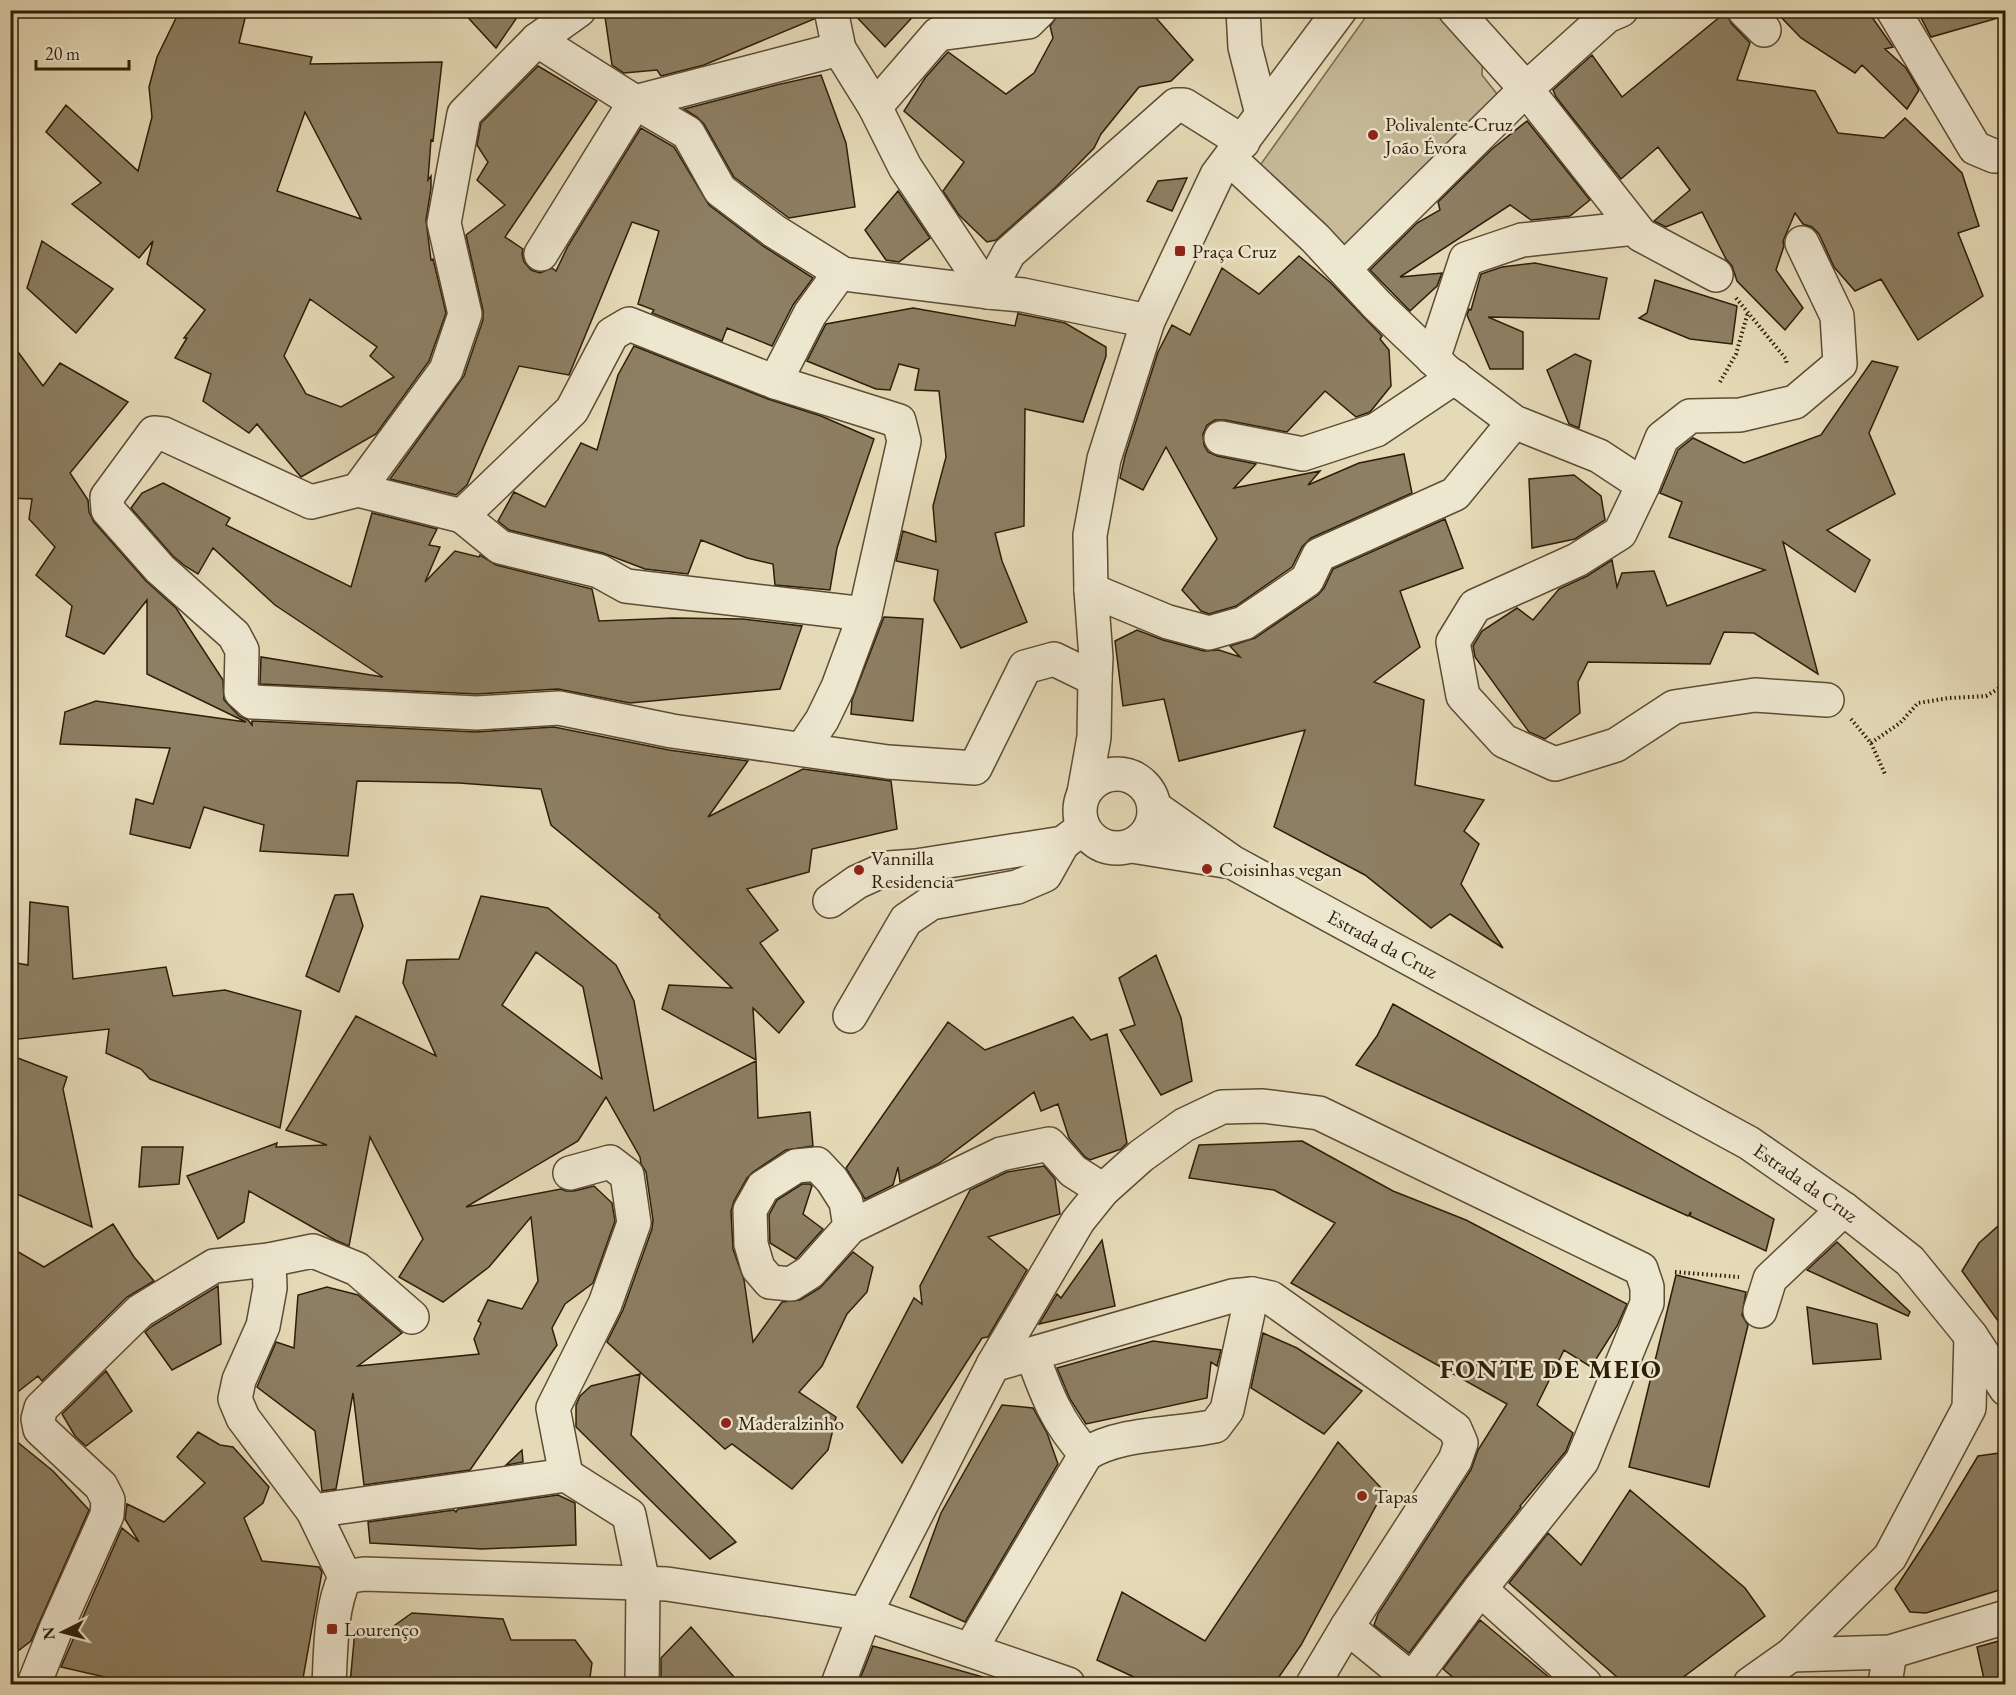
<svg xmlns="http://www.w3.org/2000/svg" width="2016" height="1695" viewBox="0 0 2016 1695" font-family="'EB Garamond',serif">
<rect width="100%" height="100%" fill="#e5dab7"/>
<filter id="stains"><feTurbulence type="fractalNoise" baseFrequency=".00333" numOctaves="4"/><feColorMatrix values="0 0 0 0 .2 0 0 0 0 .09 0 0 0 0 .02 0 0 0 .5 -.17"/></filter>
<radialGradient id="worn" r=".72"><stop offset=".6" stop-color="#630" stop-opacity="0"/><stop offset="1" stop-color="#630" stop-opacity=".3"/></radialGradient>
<path fill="#c6ba99" stroke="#7a6c50" stroke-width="1.5" d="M 1370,11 L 1441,11 L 1483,49 L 1482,75 L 1501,99 L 1346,256 L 1256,171 Z"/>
<path fill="#8d7f63" stroke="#2e1d08" stroke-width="1.5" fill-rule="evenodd" d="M 180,10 L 247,10 L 239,43 L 312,57 L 310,64 L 442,62 L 433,141 L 431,140 L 428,180 L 431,176 L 431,188 L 426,220 L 431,260 L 433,259 L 446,313 L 429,361 L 376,434 L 301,477 L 257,424 L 249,433 L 203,401 L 211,374 L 175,358 L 187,338 L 184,338 L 205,310 L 147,264 L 153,241 L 139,258 L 72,204 L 101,183 L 46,132 L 66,105 L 138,171 L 152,117 L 149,87 L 157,57 ZM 305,112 L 361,219 L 277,191 ZM 310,299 L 377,347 L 370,356 L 394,377 L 341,407 L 306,394 L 284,356 Z
M 461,10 L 522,10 L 496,48 Z
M 604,10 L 813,10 L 814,19 L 704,65 L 661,76 L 657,70 L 624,73 L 612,65 Z
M 850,10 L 919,10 L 885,47 Z
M 1058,10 L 1149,10 L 1193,60 L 1171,81 L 1139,87 L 1101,134 L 1094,148 L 1057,186 L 996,240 L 987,242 L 959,215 L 943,191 L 964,162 L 904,111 L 925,78 L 948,52 L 1006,94 L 1034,73 L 1053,38 L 1050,26 L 1058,15 Z
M 1774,10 L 1867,10 L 1893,47 L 1885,49 L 1906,68 L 1919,90 L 1907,109 L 1862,65 L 1855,73 L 1801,38 Z
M 1917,10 L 1997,10 L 1998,18 L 1931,37 Z
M 1726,12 L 1731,23 L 1750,43 L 1737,80 L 1815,91 L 1838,133 L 1884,138 L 1905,118 L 1962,173 L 1979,226 L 1958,233 L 1983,296 L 1918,340 L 1881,279 L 1855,291 L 1834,267 L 1819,234 L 1812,227 L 1803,224 L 1795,213 L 1783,241 L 1784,246 L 1776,270 L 1803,308 L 1785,330 L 1737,281 L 1732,266 L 1726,259 L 1702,212 L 1666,227 L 1654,221 L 1690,190 L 1658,147 L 1621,179 L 1556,97 L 1553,90 L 1592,55 L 1622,97 Z
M 538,66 L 597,101 L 505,237 L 523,249 L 522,254 L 524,262 L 531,270 L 540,273 L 552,268 L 556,271 L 568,246 L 641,128 L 674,147 L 709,205 L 763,246 L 813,278 L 793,305 L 772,346 L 727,328 L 722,341 L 652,313 L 654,310 L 638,304 L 659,231 L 632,222 L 569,375 L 519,366 L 467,485 L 456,495 L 390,479 L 464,376 L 483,320 L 483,310 L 466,235 L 505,205 L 477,180 L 488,162 L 477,145 L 481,123 Z
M 821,75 L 846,143 L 855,207 L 789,218 L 734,177 L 704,124 L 697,117 L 684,109 L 776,85 Z
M 1527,121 L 1590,200 L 1570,216 L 1531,220 L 1510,205 L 1400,277 L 1442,273 L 1437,286 L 1410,311 L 1370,270 L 1417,223 L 1440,210 L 1438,202 L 1492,149 Z
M 1187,178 L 1172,211 L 1147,201 L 1158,181 Z
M 898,191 L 930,238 L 899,262 L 886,260 L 865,230 Z
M 42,241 L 113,289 L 76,333 L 27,288 Z
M 1299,256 L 1331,283 L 1382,336 L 1380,339 L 1389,350 L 1391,386 L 1370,412 L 1356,417 L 1325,391 L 1287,432 L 1225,420 L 1215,420 L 1207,425 L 1203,434 L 1204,445 L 1208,452 L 1217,456 L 1256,464 L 1234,488 L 1320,471 L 1308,485 L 1359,463 L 1404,454 L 1412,493 L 1311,538 L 1302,547 L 1292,567 L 1236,606 L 1209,614 L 1201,611 L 1182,590 L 1217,539 L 1166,447 L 1143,490 L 1120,478 L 1125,456 L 1158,352 L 1172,325 L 1190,335 L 1222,268 L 1259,294 Z
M 1535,263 L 1607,278 L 1599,319 L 1488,317 L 1523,332 L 1523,369 L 1490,369 L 1467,315 L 1469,309 L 1471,310 L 1481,274 L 1502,267 Z
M 1655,280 L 1737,306 L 1732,344 L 1690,339 L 1639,318 L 1647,313 Z
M 913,308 L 1015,326 L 1018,313 L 1020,314 L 1065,323 L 1106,347 L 1106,356 L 1083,422 L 1025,409 L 1024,526 L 995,533 L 1002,561 L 1027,622 L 961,648 L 934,600 L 938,570 L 896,561 L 903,531 L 936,542 L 933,506 L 946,457 L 939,391 L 915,390 L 919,369 L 899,364 L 890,390 L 876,389 L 807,361 L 826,324 Z
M 10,341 L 43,386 L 60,363 L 128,402 L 70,473 L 88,500 L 89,512 L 94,522 L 146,581 L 176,608 L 223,680 L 224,700 L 239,716 L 248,720 L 252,725 L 252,721 L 476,732 L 554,727 L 669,750 L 748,761 L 708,817 L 803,769 L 891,781 L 897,829 L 812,849 L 809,872 L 747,889 L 778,930 L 760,943 L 804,1002 L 779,1033 L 753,1008 L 756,1060 L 662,1009 L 669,985 L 732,988 L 659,917 L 660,915 L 551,825 L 541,789 L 459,783 L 357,781 L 348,856 L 260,851 L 264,825 L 204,807 L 190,848 L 130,834 L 136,799 L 153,804 L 170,748 L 60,744 L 65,712 L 96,701 L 246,722 L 147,674 L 147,600 L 104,654 L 66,636 L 72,606 L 36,575 L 55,547 L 29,519 L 32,499 L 10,498 Z
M 634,346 L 768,399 L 821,416 L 874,439 L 837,548 L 830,590 L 775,585 L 773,564 L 747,558 L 701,540 L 688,574 L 645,569 L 603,553 L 509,530 L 498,521 L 514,492 L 545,507 L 581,443 L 597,450 L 618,375 Z
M 1575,354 L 1591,361 L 1579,428 L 1569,424 L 1547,370 Z
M 1872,361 L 1898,367 L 1869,433 L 1895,494 L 1827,530 L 1870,560 L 1855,592 L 1783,542 L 1818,674 L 1754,633 L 1724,632 L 1710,664 L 1588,662 L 1578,682 L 1580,713 L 1545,739 L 1529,732 L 1475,657 L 1473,646 L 1482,631 L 1517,608 L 1533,620 L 1559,589 L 1587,576 L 1612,560 L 1617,587 L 1622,573 L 1654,571 L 1667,606 L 1765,570 L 1669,537 L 1682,502 L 1660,493 L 1678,450 L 1693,438 L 1744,463 L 1821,435 Z
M 1574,475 L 1601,496 L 1605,520 L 1575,539 L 1532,548 L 1529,479 Z
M 163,483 L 230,518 L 226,525 L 351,587 L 372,513 L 437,529 L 429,545 L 440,547 L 425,582 L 455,551 L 479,557 L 480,555 L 496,565 L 592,589 L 599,621 L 673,618 L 743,619 L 802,626 L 780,689 L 630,703 L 558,689 L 477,694 L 260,684 L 261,657 L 383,677 L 275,605 L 213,548 L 198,574 L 185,566 L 173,556 L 131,508 L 142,493 Z
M 1445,519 L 1463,568 L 1400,591 L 1420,647 L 1374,682 L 1424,700 L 1415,785 L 1484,800 L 1464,831 L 1479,844 L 1461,884 L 1503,948 L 1450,914 L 1431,928 L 1365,875 L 1274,827 L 1305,730 L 1179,761 L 1164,699 L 1123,706 L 1115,641 L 1137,630 L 1163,640 L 1204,651 L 1219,650 L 1240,657 L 1230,646 L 1255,638 L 1318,595 L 1324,588 L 1333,569 Z
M 884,617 L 923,619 L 913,721 L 851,714 L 852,700 Z
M 353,894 L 363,926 L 339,992 L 306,976 L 335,895 Z
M 481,896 L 548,908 L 616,965 L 634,1001 L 654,1111 L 756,1061 L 758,1118 L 810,1112 L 813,1146 L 786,1150 L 753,1172 L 747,1178 L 734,1201 L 731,1211 L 733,1249 L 744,1280 L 753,1342 L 782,1302 L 800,1300 L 820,1288 L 853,1252 L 873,1267 L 867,1292 L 847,1314 L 822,1366 L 799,1392 L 836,1417 L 828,1450 L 792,1489 L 732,1444 L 725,1449 L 607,1342 L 623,1310 L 652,1229 L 653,1220 L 646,1172 L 641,1164 L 640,1157 L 606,1097 L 578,1141 L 466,1207 L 561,1189 L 566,1191 L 574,1191 L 594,1186 L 612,1203 L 615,1221 L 593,1283 L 565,1304 L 552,1328 L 557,1345 L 470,1470 L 364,1485 L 353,1393 L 336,1489 L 322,1491 L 315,1431 L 257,1387 L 276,1342 L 294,1348 L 298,1295 L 327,1287 L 358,1295 L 402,1333 L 358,1366 L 479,1354 L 474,1339 L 481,1323 L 478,1321 L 488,1300 L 522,1309 L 538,1281 L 531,1217 L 489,1267 L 443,1302 L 399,1277 L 423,1239 L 370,1137 L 349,1246 L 335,1240 L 249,1191 L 244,1222 L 218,1239 L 187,1176 L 277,1143 L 276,1147 L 327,1145 L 286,1130 L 356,1016 L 436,1056 L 403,983 L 407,960 L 459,959 ZM 536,952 L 583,987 L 602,1079 L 502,1005 Z
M 30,902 L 68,907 L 73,979 L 166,967 L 173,996 L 225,990 L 301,1011 L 280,1128 L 150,1079 L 141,1069 L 106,1053 L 109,1029 L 10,1040 L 10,962 L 28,965 Z
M 1156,955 L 1181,1018 L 1192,1081 L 1161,1095 L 1120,1030 L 1135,1025 L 1119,978 Z
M 1393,1004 L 1774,1219 L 1766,1251 L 1690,1216 L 1691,1212 L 1688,1216 L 1356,1065 L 1377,1036 Z
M 1073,1017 L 1091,1040 L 1107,1034 L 1127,1143 L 1121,1149 L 1090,1160 L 1085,1157 L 1069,1138 L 1058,1104 L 1041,1111 L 1034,1092 L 938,1164 L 900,1182 L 898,1167 L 893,1185 L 865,1199 L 846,1168 L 948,1022 L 985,1050 Z
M 10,1055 L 67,1077 L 63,1089 L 92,1227 L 10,1191 Z
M 1302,1141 L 1393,1191 L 1466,1220 L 1627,1304 L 1617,1326 L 1591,1367 L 1564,1350 L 1537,1405 L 1573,1433 L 1566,1451 L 1520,1506 L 1521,1507 L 1465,1578 L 1409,1653 L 1374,1625 L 1378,1614 L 1471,1470 L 1478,1450 L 1507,1404 L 1291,1283 L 1335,1223 L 1274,1190 L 1189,1178 L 1199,1145 Z
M 142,1147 L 183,1147 L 179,1184 L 139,1187 Z
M 1044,1166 L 1055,1179 L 1060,1214 L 988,1237 L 1027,1270 L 988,1337 L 982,1338 L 902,1463 L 857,1407 L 914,1298 L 922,1304 L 920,1286 L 970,1190 L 1007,1172 Z
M 802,1184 L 810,1184 L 812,1186 L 803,1214 L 823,1229 L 796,1259 L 770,1243 L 769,1215 L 777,1200 Z
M 2006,1219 L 2006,1332 L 1962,1271 L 1979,1243 Z
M 113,1224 L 134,1257 L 154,1281 L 127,1297 L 42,1381 L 38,1376 L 10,1398 L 10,1247 L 44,1267 Z
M 1102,1240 L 1115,1306 L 1039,1324 L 1057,1294 L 1061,1298 Z
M 1837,1242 L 1910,1312 L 1908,1316 L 1807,1270 Z
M 1676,1275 L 1746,1292 L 1742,1315 L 1748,1325 L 1709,1487 L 1629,1467 Z
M 218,1286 L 221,1344 L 172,1370 L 145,1332 L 152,1326 Z
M 1807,1307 L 1877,1324 L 1881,1359 L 1813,1364 Z
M 1263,1333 L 1297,1348 L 1362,1391 L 1324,1434 L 1251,1388 Z
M 1153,1341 L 1221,1350 L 1217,1366 L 1211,1362 L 1207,1398 L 1086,1424 L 1070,1399 L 1057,1368 Z
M 106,1371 L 132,1411 L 86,1446 L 75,1436 L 62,1414 Z
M 640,1374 L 631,1435 L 736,1542 L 710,1559 L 576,1427 L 576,1405 L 580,1396 L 591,1386 Z
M 1002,1405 L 1033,1408 L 1047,1433 L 1058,1464 L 965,1622 L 910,1597 L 941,1513 Z
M 198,1432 L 220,1445 L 233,1447 L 269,1487 L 263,1503 L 244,1518 L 262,1561 L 319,1567 L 322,1572 L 302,1684 L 135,1684 L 61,1667 L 122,1528 L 139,1542 L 125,1519 L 127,1504 L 164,1522 L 205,1483 L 177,1457 Z
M 10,1436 L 53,1471 L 89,1510 L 31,1641 L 10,1657 Z
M 1338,1442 L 1384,1491 L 1301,1645 L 1274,1684 L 1149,1684 L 1097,1660 L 1122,1592 L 1205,1641 Z
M 522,1450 L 523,1462 L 506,1465 Z
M 2006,1452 L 2006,1588 L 1926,1613 L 1910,1612 L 1895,1589 L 1933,1531 L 1978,1456 Z
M 1630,1490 L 1745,1588 L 1765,1616 L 1674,1684 L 1625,1684 L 1509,1583 L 1548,1533 L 1581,1565 Z
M 558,1495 L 575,1503 L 576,1545 L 482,1549 L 370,1543 L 368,1522 L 454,1510 L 456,1512 L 458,1509 Z
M 412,1613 L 503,1619 L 511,1640 L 575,1640 L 592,1663 L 589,1684 L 350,1684 L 355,1630 L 388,1630 Z
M 1480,1620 L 1550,1678 L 1558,1684 L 1461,1684 L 1443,1669 Z
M 691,1627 L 740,1684 L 661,1684 L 661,1658 Z
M 2006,1639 L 2006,1684 L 1985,1684 L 1977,1647 Z
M 873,1646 L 983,1677 L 982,1684 L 858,1684 Z"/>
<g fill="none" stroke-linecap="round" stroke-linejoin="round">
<g stroke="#5c4c34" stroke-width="36">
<g id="minor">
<path d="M 831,10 L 839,49 L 875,107 L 905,167 L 988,292 L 1009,253 L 1176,105 L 1184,105 L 1243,142"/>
<path d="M 1243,10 L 1245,47 L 1262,114"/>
<path d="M 1455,10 L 1526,89 L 1607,16 L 1621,10"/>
<path d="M 1744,10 L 1764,30"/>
<path d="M 1893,10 L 1975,148 L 1994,156 L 2006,156"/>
<path d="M 537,40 L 579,10"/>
<path d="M 875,107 L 938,34 L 1028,22 L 1040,10"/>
<path d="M 1230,159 L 1315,238 L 1377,305 L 1446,371 L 1514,422 L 1599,456 L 1643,485"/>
<path d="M 1802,243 L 1837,316 L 1840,364 L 1795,402 L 1740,415 L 1690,416 L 1662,438 L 1643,485 L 1620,533 L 1577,560 L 1475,606 L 1453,642 L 1463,696 L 1504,741 L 1555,764 L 1616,745 L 1674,707 L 1755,695 L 1827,700"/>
<path d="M 541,254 L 635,102 L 688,133 L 720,190 L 774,231 L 843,274 L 988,292 L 1023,295 L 1148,321"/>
<path d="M 1344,269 L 1526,89 L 1641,235 L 1716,275"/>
<path d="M 1433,359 L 1466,259 L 1522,240 L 1635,228"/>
<path d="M 775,382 L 810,314 L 836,278 L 843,274"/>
<path d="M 1221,438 L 1303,454 L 1376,430 L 1455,377"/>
<path d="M 358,490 L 446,370 L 465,314 L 444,223 L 464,114 L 537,40 L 635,102 L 839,49"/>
<path d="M 462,516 L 500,547 L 599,571 L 626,586 L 865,614"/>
<path d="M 1091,590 L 1168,622 L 1209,633 L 1244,623 L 1307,580 L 1319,555 L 1455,494 L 1514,422"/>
<path d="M 803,748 L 822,720 L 838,687 L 865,614 L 904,441 L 899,421 L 775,382 L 629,324 L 612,334 L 572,410 L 462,516 L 358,490 L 311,502 L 164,434 L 154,433 L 107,497 L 108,510 L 160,569 L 234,635 L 242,650 L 241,692 L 252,702 L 477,713 L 559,708 L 672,731 L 888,762 L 975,768 L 1025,667 L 1054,659 L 1095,679"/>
<circle cx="1117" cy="811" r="37"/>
<path d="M 1084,793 L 1094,737 L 1095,679 L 1096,658 L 1091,590 L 1090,535 L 1104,459 L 1148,321 L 1217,175 L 1340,10"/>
<path id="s1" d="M 1154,807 L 1232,862 L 1749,1143 L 1844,1209 L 1910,1261 L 1971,1336 L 2006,1389"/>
<path d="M 1132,846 L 1225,861"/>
<path d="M 830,901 L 857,882 L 888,868 L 916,866 L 1063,843 L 1083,828"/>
<path d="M 850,1016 L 906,920 L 931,903 L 1017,887 L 1045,875 L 1063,843"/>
<path d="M 817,1164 L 832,1180 L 846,1202 L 850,1227 L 810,1272 L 791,1284 L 770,1282 L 758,1268 L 751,1244 L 750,1210 L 763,1187 L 796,1166 Z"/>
<path d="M 850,1227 L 1001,1154 L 1049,1144 L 1073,1171 L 1103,1190"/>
<path d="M 269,1260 L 270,1288 L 263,1326 L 239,1380 L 235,1399 L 243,1418 L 313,1511 L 345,1577 C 330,1610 331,1648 329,1684"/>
<path d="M 1760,1311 L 1770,1279 L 1844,1209"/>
<path d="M 1032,1354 C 1046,1393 1057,1423 1086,1454"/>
<path d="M 993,1365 L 1078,1221 L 1103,1190 L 1141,1156 L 1184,1125 L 1222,1107 L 1263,1106 L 1319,1113 L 1641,1269 L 1647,1287 L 1647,1303 L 1582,1461 L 1480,1589"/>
<path d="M 566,1475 L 553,1408 L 605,1304 L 634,1223 L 627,1175 L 610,1162 L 570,1173"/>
<path d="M 313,1511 L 566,1475 L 629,1515 L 643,1583 L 642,1684"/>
<path d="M 345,1577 L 364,1574 L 667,1584 L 865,1614 L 1068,1684"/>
<path d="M 1347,1627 L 1412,1680 L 1480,1589 L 1585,1684"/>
<path d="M 970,1650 L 1086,1454 C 1121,1432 1174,1435 1215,1426 L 1227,1410 L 1252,1294"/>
<path d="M 1791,1655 L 1890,1652 L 2006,1617"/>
<path d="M 34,1684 L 56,1629 L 107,1515 L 108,1500 L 101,1486 L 40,1429 L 38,1419 L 41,1408 L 140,1311 L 214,1266 L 269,1260 L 313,1251 L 357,1269 L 412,1317"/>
<path d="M 838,1684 L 865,1614 L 993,1365 L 1232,1296 L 1252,1294 L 1271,1298 L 1455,1429 L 1461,1443 L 1455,1460 L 1347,1627 L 1313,1684"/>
<path d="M 1750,1684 L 1791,1655 L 1890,1557 L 1969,1408 L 1971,1336"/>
<path d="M 1885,1684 L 1890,1652"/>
</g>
</g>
<path stroke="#2e1d08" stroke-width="4" stroke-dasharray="1.5 3" stroke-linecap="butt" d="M 1736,298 L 1786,359 L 1787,365
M 1720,382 L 1736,354 L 1748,312
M 1851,719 L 1871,743 L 1885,774
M 1871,743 L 1900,723 L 1918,703 L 1949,698 L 1986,696 L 2006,684
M 1675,1272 L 1739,1277"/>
<use href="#minor" stroke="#eee7d0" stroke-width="33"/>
</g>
<g fill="#8f2418" stroke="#eee7d0" stroke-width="2">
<circle cx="1373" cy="135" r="6"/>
<rect x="1174" y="245" width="12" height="12" rx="3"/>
<circle cx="1207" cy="869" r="6"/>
<circle cx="859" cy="870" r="6"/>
<circle cx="726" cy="1423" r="6"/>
<circle cx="1362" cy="1496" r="6"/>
<rect x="326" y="1623" width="12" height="12" rx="3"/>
</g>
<g text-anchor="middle" stroke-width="5" stroke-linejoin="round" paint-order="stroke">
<g font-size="20" fill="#2e1d08" stroke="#eee7d0" text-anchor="start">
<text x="1385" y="131">Polivalente-Cruz<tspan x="1385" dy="23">João Évora</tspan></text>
<text x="1192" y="258">Praça Cruz</text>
<text x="871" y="865">Vannilla<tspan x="871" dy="23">Residencia</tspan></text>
<text x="1219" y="876">Coisinhas vegan</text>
<text x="738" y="1430">Maderalzinho</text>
<text x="1374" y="1503">Tapas</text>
<text x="344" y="1636">Lourenço</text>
</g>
<g font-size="20" fill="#2e1d08" stroke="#eee7d0">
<text dy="7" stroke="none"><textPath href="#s1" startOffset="267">Estrada da Cruz</textPath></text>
<text dy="7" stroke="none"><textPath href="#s1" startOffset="753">Estrada da Cruz</textPath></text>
</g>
<g font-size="26" font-weight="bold" letter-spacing="1.5" fill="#2e1d08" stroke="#eee7d0">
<text x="1551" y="1378">FONTE DE MEIO</text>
</g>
</g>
<rect width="2016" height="1695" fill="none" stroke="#e5dab7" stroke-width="36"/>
<rect x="12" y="12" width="1992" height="1671" fill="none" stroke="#2e1d08" stroke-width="3"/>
<rect x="18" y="18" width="1980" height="1659" fill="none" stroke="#2e1d08" stroke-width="1.5"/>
<g transform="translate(63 1632) rotate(264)" stroke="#eee7d0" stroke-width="4.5" paint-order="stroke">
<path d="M0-4.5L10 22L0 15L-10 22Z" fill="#2e1d08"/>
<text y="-9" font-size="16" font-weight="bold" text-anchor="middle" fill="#2e1d08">N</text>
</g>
<path d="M36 60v9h93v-9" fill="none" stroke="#2e1d08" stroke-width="3"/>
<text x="45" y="60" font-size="18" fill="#2e1d08" stroke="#eee7d0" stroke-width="4.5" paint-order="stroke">20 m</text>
<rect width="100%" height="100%" filter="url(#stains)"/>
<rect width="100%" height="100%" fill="url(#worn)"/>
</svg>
